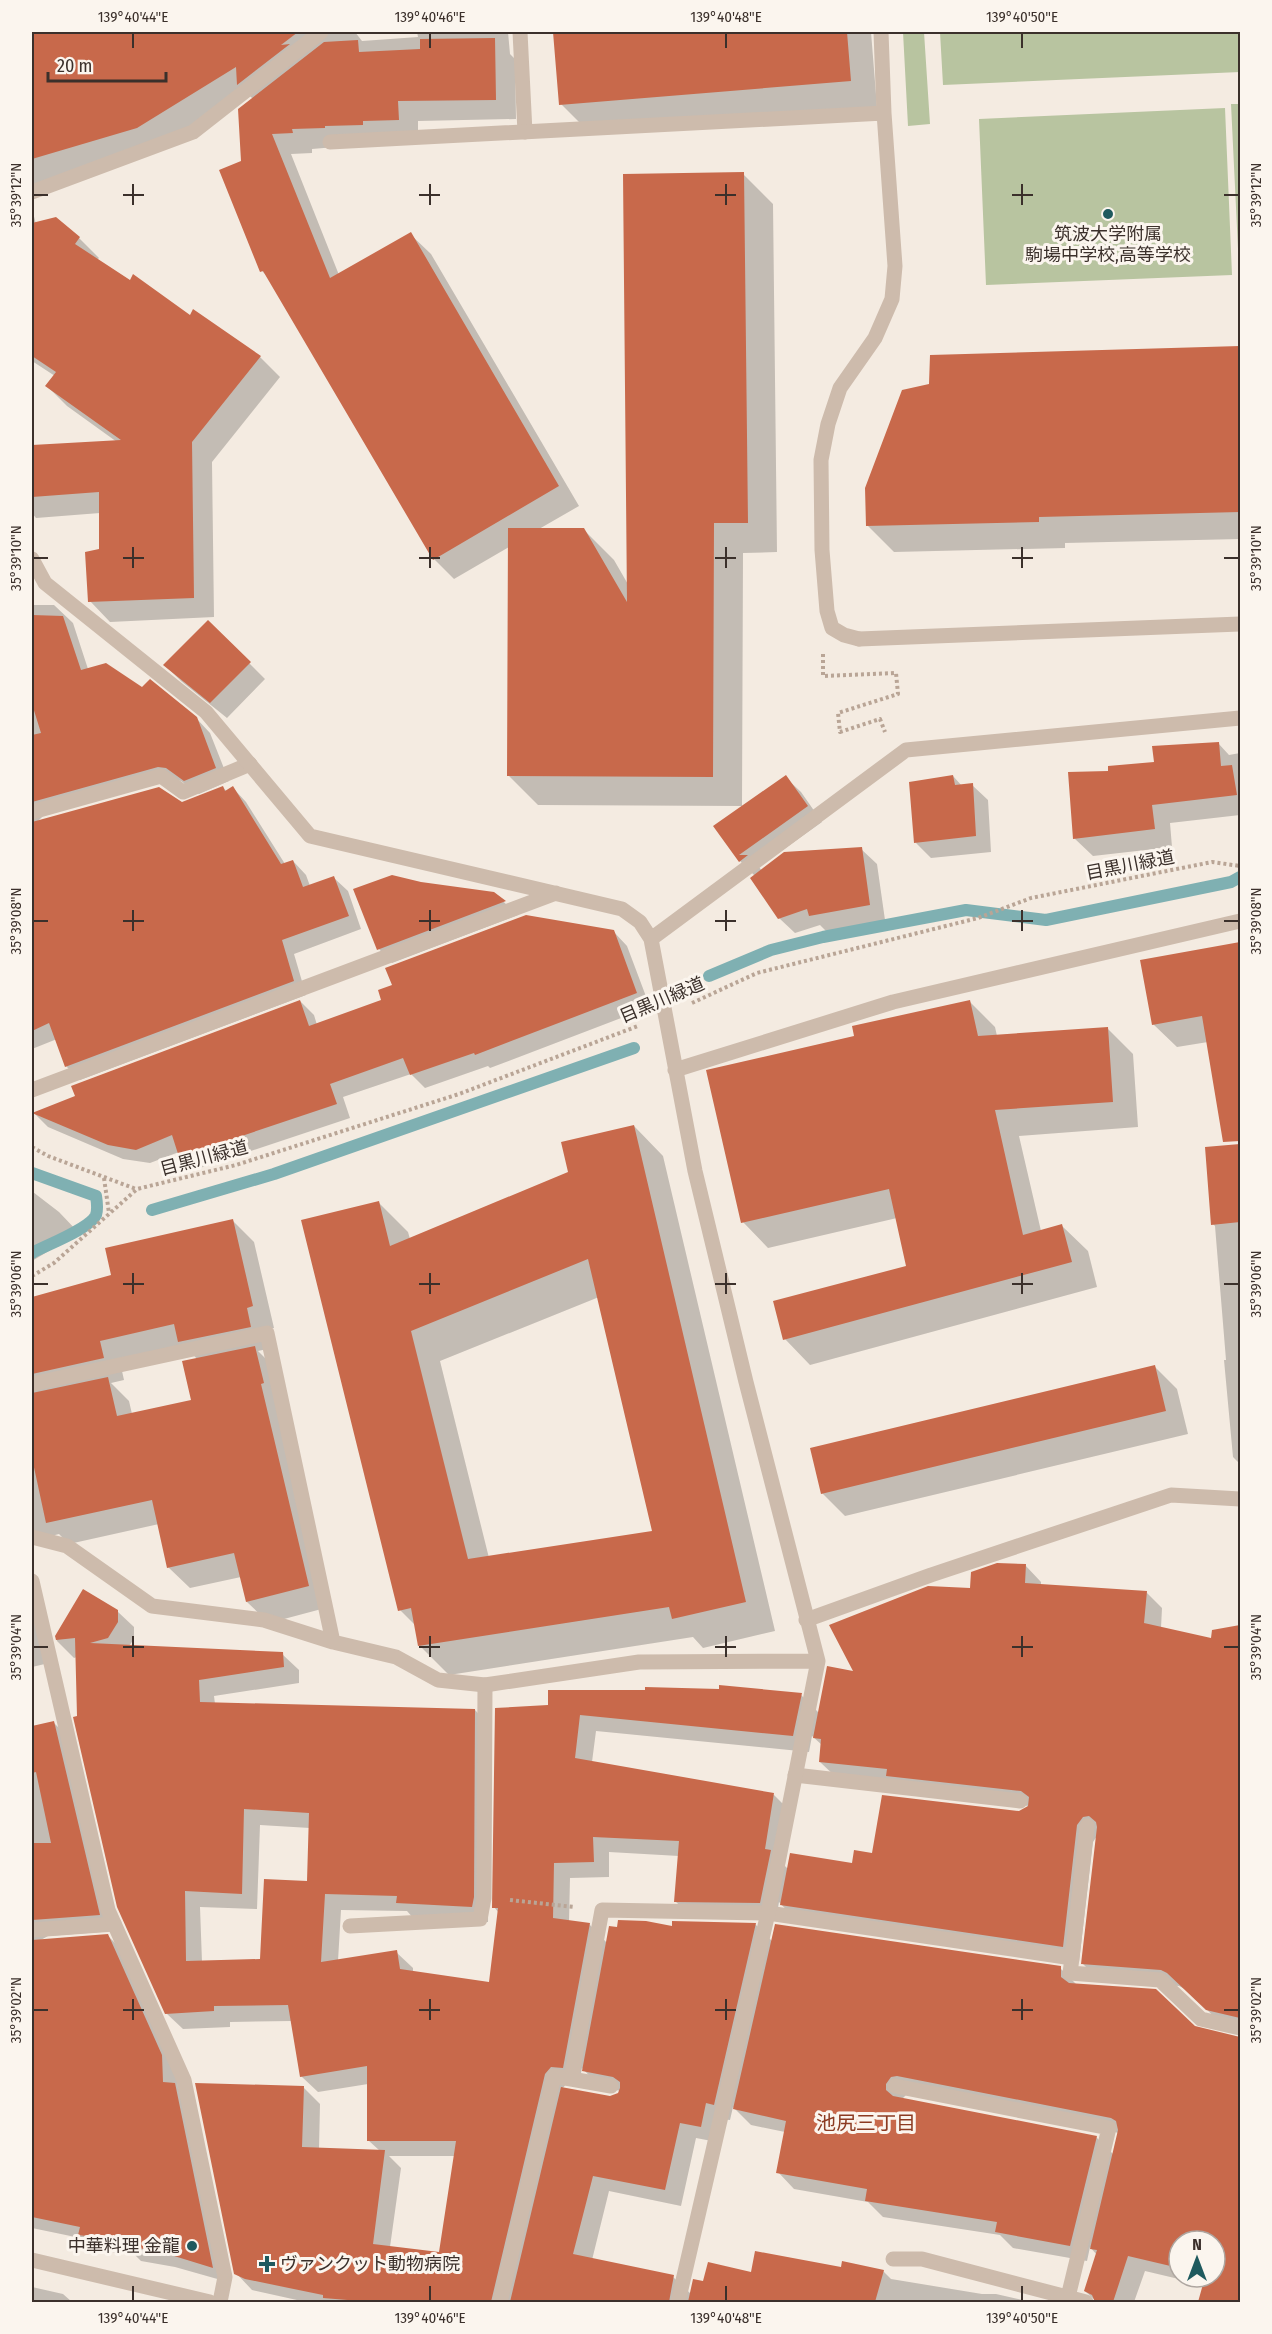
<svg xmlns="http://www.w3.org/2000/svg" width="1272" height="2334" viewBox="0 0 1272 2334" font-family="'Fira Sans Condensed','Noto Sans JP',sans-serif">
<rect width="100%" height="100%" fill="#f4ebe1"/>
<path fill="#b8c4a0" d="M 903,32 L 924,32 L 930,124 L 908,126 Z
M 940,32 L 1240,32 L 1240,72 L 943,85 Z
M 1231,104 L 1240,104 L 1240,290 Z
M 1225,108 L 1232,275 L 986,285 L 979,119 Z"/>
<path fill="#0003" fill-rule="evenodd" d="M 32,32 L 355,32 L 362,41 L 418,37 L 417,32 L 508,32 L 510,54 L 515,59 L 516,119 L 418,121 L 418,140 L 312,149 L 312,153 L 291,154 L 339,275 L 410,234 L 431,254 L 579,506 L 539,529 L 584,530 L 614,560 L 629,586 L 743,174 L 773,204 L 777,552 L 743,553 L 742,806 L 538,805 L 508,775 L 509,547 L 454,579 L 434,559 L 270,279 L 262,271 L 242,162 L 253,99 L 247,93 L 157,147 L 32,185 Z
M 554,32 L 871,32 L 877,107 L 588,131 L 561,104 Z
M 32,209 L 36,224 L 79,238 L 99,258 L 97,260 L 190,318 L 194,312 L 260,357 L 280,377 L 212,462 L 214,617 L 110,622 L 90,601 L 100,550 L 100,513 L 36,518 L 32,513 L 32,446 L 117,442 L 67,406 L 47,386 L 55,376 L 32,361 Z
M 1240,348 L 1240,539 L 1065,543 L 1065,548 L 894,552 L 868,526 L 930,385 L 931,357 Z
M 32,605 L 54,605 L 73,623 L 88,669 L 142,689 L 196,718 L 210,733 L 229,781 L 199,794 L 181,781 L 173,779 L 43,816 L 36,823 L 182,803 L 223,787 L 227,792 L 233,788 L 246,802 L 285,864 L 293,861 L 306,875 L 310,886 L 334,878 L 348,891 L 361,929 L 294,954 L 306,995 L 80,1080 L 66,1066 L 57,1039 L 32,1049 Z
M 208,622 L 265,679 L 227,718 L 181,681 L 165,665 Z
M 1218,743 L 1229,755 L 1240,753 L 1240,815 L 1170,823 L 1172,847 L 1093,856 L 1074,838 L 1110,772 L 1156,764 Z
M 953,776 L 962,786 L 972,785 L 988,800 L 991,852 L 931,858 L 916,843 Z
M 785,777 L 801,792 L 822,822 L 759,867 L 762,871 L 861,849 L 877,864 L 885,920 L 826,931 L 820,925 L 795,933 L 779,918 L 755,876 L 740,861 L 715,826 Z
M 421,884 L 494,893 L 518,915 L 392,963 L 379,949 Z
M 613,931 L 627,946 L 650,1007 L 490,1068 L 488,1066 L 425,1088 L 411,1074 L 343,1097 L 350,1118 L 194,1170 L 181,1156 L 179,1152 L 150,1163 L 123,1159 L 48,1127 L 35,1114 L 300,1001 L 314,1015 L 317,1025 Z
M 1240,944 L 1240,1114 L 1239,1114 L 1208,1042 L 1177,1047 L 1153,1024 L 1142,961 Z
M 970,1002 L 995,1027 L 997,1036 L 1107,1028 L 1133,1054 L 1138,1127 L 1019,1136 L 1041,1231 L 1062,1226 L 1088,1251 L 1097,1287 L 810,1365 L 785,1339 L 908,1267 L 897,1218 L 768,1248 L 743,1222 L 856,1037 Z
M 634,1126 L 663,1156 L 775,1631 L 703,1648 L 693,1637 L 449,1675 L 419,1645 L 416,1626 L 400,1610 L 378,1202 L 408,1232 L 410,1239 L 570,1173 ZM 599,1297 L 654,1532 L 489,1558 L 440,1361 Z
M 1240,1146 L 1240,1464 L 1233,1457 L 1224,1360 L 1226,1360 L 1215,1226 L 1213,1224 L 1206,1148 Z
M 33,1192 L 59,1212 L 79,1233 L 32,1261 Z
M 233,1221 L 254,1242 L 274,1328 L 267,1329 L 272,1348 L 258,1351 L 276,1369 L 329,1607 L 269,1623 L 247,1602 L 241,1577 L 190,1588 L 168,1567 L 159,1524 L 69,1544 L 59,1534 L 32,1541 L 32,1307 L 113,1276 ZM 186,1347 L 198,1360 L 192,1401 L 132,1414 L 129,1401 L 111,1383 L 124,1380 L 120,1362 Z
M 1154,1366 L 1177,1389 L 1188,1434 L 845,1516 L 822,1493 Z
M 1025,1565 L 1041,1582 L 1041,1585 L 1146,1592 L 1162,1608 L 1161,1628 L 1212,1640 L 1213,1631 L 1240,1627 L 1240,1787 L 1237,1786 L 1227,1859 L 1240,1862 L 1240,2030 L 1224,2026 L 1185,1989 L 1179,1986 L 1099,1980 L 1083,1964 L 1097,1836 L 1093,1842 L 1079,1962 L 797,1921 L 779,1902 L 776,1919 L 692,1917 L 675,1901 L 679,1856 L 609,1852 L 609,1877 L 570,1878 L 569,1922 L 589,1924 L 607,1943 L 673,1927 L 755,1924 L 773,1942 L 1060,1968 L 1077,1985 L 1198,2030 L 1240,2038 L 1240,2302 L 1200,2302 L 1204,2285 L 1145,2271 L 1134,2302 L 1097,2302 L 1085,2291 L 1097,2255 L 1090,2247 L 1087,2261 L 1013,2248 L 1000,2235 L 883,2217 L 868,2202 L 794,2189 L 778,2172 L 785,2132 L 751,2125 L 733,2107 L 730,2120 L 722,2119 L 717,2142 L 696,2138 L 681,2206 L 609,2191 L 592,2260 L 673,2277 L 691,2294 L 705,2283 L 753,2274 L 842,2268 L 883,2271 L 891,2279 L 982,2294 L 996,2294 L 1031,2302 L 306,2302 L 252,2290 L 236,2273 L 303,2087 L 320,2104 L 319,2149 L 380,2151 L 368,2140 L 368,2084 L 318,2092 L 301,2076 L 292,2021 L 230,2022 L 230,2027 L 183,2029 L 166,2013 L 79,1717 L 77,1657 L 74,1658 L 57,1641 L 56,1636 L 117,1611 L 134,1627 L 134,1639 L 129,1646 L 282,1654 L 299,1670 L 299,1683 L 214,1696 L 215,1704 L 475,1710 L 491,1727 L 488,1922 L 414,1919 L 407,1911 L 341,1910 L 338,1961 L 396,1952 L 413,1968 L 413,1972 L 491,1983 L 499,1913 L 494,1907 L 496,1709 L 801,1695 L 819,1713 L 855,1673 L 972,1589 ZM 596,1731 L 809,1752 L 812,1736 L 822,1745 L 820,1762 L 837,1778 L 904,1791 L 1029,1806 L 1019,1812 L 873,1855 L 854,1864 L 788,1869 L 782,1863 L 790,1811 L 774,1795 L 592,1762 ZM 260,1825 L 310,1828 L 309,1883 L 262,1961 L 202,1962 L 200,1907 L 257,1909 ZM 582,2068 L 600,2087 L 621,2091 L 619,2094 L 610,2097 L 562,2089 L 568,2082 L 579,2083 ZM 914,2092 L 1119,2133 L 1114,2155 L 1096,2137 L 902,2099 L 908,2093 ZM 389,2156 L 455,2156 L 440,2253 L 390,2247 L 401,2168 ZM 1179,2241 L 1215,2241 L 1215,2277 L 1179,2277 Z
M 32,1589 L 49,1663 L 32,1667 Z
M 54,1723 L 70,1739 L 115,1931 L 48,1936 L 39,1941 L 108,1936 L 124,1952 L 177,2072 L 178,2088 L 190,2100 L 228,2282 L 175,2267 L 141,2261 L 135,2255 L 96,2250 L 85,2239 L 32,2228 L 32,1728 Z
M 32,2287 L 63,2294 L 72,2302 L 32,2302 Z"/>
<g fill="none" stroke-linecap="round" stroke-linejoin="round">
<path stroke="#7fb0b2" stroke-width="12" d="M 709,976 L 771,950 L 823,937 L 966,910 L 1046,920 L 1231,882 L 1240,877
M 32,1173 L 96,1196 C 97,1202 98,1209 96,1215 C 90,1229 46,1245 32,1253
M 152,1210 L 274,1174 L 634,1048"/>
</g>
<path fill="#c8694b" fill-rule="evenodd" d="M 32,32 L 298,32 L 281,45 L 290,44 L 237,85 L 236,67 L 137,128 L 32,159 Z
M 553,32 L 847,32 L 851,81 L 559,105 Z
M 495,38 L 496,100 L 398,101 L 399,120 L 363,121 L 363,125 L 325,126 L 325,128 L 292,129 L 293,133 L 272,134 L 330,278 L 411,232 L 559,486 L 433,560 L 263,271 L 260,272 L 219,170 L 241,161 L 238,109 L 324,42 L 358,40 L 359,52 L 420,49 L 420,39 Z
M 744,172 L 748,523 L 714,523 L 713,777 L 507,776 L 508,528 L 584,528 L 627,602 L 623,174 Z
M 56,217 L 80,237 L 75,244 L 130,280 L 133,274 L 190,315 L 193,309 L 261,356 L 192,442 L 194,598 L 88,602 L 85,552 L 99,549 L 99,492 L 32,497 L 32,445 L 121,440 L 45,386 L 56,372 L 32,356 L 32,223 Z
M 1240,346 L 1240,512 L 1039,517 L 1039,522 L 866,526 L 865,488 L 902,390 L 929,384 L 930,355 Z
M 32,615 L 63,616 L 81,670 L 106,663 L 142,687 L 150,679 L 197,717 L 216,768 L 184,781 L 166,768 L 158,767 L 32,802 L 32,735 L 41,733 L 32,704 Z
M 208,620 L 251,662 L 210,703 L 163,665 Z
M 1219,742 L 1221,766 L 1232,765 L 1237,795 L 1152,805 L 1155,829 L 1073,839 L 1068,772 L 1108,771 L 1108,766 L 1154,762 L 1152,746 Z
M 786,775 L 808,806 L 739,855 L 748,855 L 739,862 L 713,826 Z
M 953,775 L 955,785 L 973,783 L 976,836 L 914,843 L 909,782 Z
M 223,786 L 225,791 L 233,786 L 281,864 L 293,860 L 303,887 L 334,876 L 349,916 L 282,940 L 294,981 L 65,1067 L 49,1023 L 32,1031 L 32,822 L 159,787 L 182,802 Z
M 862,847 L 870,905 L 809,916 L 807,909 L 778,919 L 750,878 L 784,852 Z
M 392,875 L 421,882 L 494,892 L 506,901 L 377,950 L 353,889 Z
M 526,915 L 614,930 L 637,993 L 475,1055 L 474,1053 L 410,1075 L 403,1058 L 330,1084 L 337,1104 L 179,1157 L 172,1135 L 136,1150 L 108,1145 L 32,1113 L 75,1096 L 71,1086 L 300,1000 L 309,1026 L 381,1000 L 378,990 L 392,985 L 385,968 Z
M 1240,942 L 1240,1141 L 1223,1142 L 1202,1016 L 1152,1025 L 1140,960 Z
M 970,1000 L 978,1036 L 1108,1027 L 1113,1102 L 995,1110 L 1023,1235 L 1062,1224 L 1072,1262 L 783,1340 L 773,1301 L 906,1266 L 889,1189 L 741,1223 L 706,1070 L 854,1036 L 852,1026 Z
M 634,1125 L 746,1602 L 672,1619 L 669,1607 L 418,1646 L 411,1608 L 398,1611 L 301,1220 L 379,1201 L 390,1246 L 568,1172 L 561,1142 ZM 588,1259 L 652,1531 L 468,1559 L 411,1331 Z
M 1240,1144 L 1240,1222 L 1211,1225 L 1205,1147 Z
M 233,1219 L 253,1306 L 247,1308 L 251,1327 L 178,1342 L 174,1324 L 100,1341 L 104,1358 L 32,1374 L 32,1297 L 111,1275 L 105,1248 Z
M 255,1346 L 264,1383 L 261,1384 L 309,1586 L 246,1602 L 234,1553 L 167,1568 L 152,1500 L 46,1523 L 32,1458 L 32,1393 L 108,1377 L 117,1416 L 191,1400 L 182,1361 Z
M 1155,1365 L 1166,1411 L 821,1494 L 810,1448 Z
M 997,1563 L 1026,1564 L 1025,1583 L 1147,1591 L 1144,1623 L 1211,1638 L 1212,1630 L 1240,1625 L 1240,2018 L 1206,2010 L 1167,1973 L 1161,1970 L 1081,1964 L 1097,1827 L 1096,1822 L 1089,1816 L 1083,1817 L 1077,1825 L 1063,1947 L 780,1905 L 790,1853 L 852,1863 L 854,1850 L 872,1853 L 882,1795 L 1019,1811 L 1028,1806 L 1029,1797 L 1021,1791 L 886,1776 L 887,1769 L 819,1762 L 821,1739 L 813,1738 L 827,1666 L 853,1671 L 829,1625 L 928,1586 L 970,1588 L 971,1572 Z
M 83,1589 L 118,1610 L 118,1622 L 108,1638 L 90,1643 L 283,1652 L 284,1667 L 199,1680 L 200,1702 L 475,1709 L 474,1897 L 472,1907 L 396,1903 L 397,1896 L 325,1894 L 321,1962 L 397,1950 L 400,1969 L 489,1982 L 498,1908 L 492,1908 L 495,1708 L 548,1705 L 548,1690 L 645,1690 L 645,1687 L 719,1689 L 719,1685 L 802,1693 L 793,1736 L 580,1715 L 575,1758 L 774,1793 L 765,1849 L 771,1850 L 760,1903 L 674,1902 L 679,1841 L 593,1837 L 594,1862 L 554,1863 L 553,1918 L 590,1923 L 563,2068 L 551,2067 L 545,2074 L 491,2302 L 372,2302 L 323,2298 L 323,2295 L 245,2279 L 234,2274 L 195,2083 L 304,2086 L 302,2147 L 385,2150 L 373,2244 L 439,2252 L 456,2141 L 367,2141 L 367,2066 L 300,2077 L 288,2005 L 214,2006 L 214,2011 L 165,2014 L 117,1907 L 73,1717 L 77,1716 L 75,1638 L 56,1640 L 55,1636 ZM 244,1809 L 309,1813 L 307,1881 L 264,1879 L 260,1959 L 186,1961 L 185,1891 L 242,1894 Z
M 54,1721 L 100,1915 L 32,1920 L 32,1843 L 51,1843 L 36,1772 L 32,1773 L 32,1726 Z
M 618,1920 L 646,1921 L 672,1926 L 672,1921 L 756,1923 L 714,2105 L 706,2103 L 701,2127 L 680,2123 L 665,2190 L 593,2176 L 573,2254 L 674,2275 L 669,2302 L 510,2302 L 561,2087 L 610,2096 L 618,2093 L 620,2088 L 620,2082 L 613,2077 L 582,2071 L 609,1926 L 617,1927 Z
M 775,1924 L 1061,1966 L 1061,1977 L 1069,1983 L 1156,1989 L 1195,2026 L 1240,2037 L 1240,2302 L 1198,2302 L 1205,2277 L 1215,2277 L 1215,2241 L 1179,2241 L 1179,2268 L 1128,2256 L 1113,2302 L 1095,2302 L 1092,2295 L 1084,2291 L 1097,2250 L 1090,2249 L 1118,2130 L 1116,2121 L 1111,2118 L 897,2076 L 891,2077 L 886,2084 L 886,2090 L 893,2096 L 1097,2136 L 1070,2246 L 995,2232 L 997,2222 L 865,2201 L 867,2189 L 776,2173 L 786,2121 L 733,2109 Z
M 108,1934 L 162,2055 L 163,2082 L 175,2083 L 213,2268 L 158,2251 L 124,2246 L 125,2241 L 78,2235 L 80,2227 L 32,2217 L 32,1940 Z
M 755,2251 L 841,2267 L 842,2261 L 884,2270 L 875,2302 L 688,2302 L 693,2279 L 703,2281 L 708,2262 L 751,2272 Z"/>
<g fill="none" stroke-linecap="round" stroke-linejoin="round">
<path stroke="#b9a596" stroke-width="4" stroke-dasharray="3 3" stroke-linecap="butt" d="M 823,654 L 823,676 L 896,673 L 898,694 L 838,713 L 840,732 L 880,719 L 885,732
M 692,1003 L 757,973 L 978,918 L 1031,898 L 1212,862 L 1240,866
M 32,1147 L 48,1156 L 136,1189
M 104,1178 L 109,1213
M 32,1276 L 54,1263 L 137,1189 L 236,1165 L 459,1094 L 638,1026
M 510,1900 L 574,1907"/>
<path stroke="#cdbbac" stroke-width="15" d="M 520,32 L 525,132
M 32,192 L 193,132 L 321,32
M 32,812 L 161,776 L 183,792 L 250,764
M 795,1775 L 1020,1801
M 350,1926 L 480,1919 L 484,1898 L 485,1685
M 32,1930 L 114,1924
M 1072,1958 L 1087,1826
M 571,2079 L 602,1910 L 768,1913 L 1072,1958 L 1070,1973 L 1160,1980 L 1201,2019 L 1240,2028
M 895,2086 L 1109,2128 L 1068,2297
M 893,2259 L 922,2259 L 1086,2302
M 500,2302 L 554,2076 L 611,2086"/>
<path stroke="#cdbbac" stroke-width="15" d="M 330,142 L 884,113
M 32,559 L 45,583 L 206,712 L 310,836 L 622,909 L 640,922 L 651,939 L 695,1171 L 746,1382 L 818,1661 L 768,1913 L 678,2302
M 859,639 L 844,635 L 832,628 L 827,611 L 822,550 L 821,460 L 828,424 L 840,388 L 875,338 L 892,299 L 895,266 L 884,113 L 881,32
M 651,939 L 906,750 L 1240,718
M 675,1070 L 893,1002 L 1240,921
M 32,1090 L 556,893
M 32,1384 L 267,1333 L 333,1642
M 32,1537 L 67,1546 L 152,1606 L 264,1620 L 333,1642 L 396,1657 L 438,1680 L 485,1685 L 639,1662 L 818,1661
M 32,1581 L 108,1910 L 184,2080 L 225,2277 L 220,2302
M 806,1620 L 931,1575 L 1171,1495 L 1240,1499"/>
<path stroke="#cdbbac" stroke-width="15" d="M 859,639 L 1240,624
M 32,2260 L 210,2302"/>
</g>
<path fill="none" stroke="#3b302b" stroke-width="2" d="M 133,33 L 133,48M 430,33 L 430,48M 726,33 L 726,48M 1022,33 L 1022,48M 133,184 L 133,205M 430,184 L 430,205M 726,184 L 726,205M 1022,184 L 1022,205M 33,195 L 48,195M 123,195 L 144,195M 419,195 L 440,195M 715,195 L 736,195M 1012,195 L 1033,195M 1224,195 L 1239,195M 133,547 L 133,568M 430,547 L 430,568M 726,547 L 726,568M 1022,547 L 1022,568M 33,558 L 48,558M 123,558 L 144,558M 419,558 L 440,558M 715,558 L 736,558M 1012,558 L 1033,558M 1224,558 L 1239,558M 133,910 L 133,931M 430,910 L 430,931M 726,910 L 726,931M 1022,910 L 1022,931M 33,921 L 48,921M 123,921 L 144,921M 419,921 L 440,921M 715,921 L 736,921M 1012,921 L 1033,921M 1224,921 L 1239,921M 133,1273 L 133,1294M 430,1273 L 430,1294M 726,1273 L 726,1294M 1022,1273 L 1022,1294M 33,1284 L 48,1284M 123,1284 L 144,1284M 419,1284 L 440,1284M 715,1284 L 736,1284M 1012,1284 L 1033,1284M 1224,1284 L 1239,1284M 133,1636 L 133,1657M 430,1636 L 430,1657M 726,1636 L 726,1657M 1022,1636 L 1022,1657M 33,1647 L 48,1647M 123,1647 L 144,1647M 419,1647 L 440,1647M 715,1647 L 736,1647M 1012,1647 L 1033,1647M 1224,1647 L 1239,1647M 133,1999 L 133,2020M 430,1999 L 430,2020M 726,1999 L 726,2020M 1022,1999 L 1022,2020M 33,2010 L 48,2010M 123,2010 L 144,2010M 419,2010 L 440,2010M 715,2010 L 736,2010M 1012,2010 L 1033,2010M 1224,2010 L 1239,2010M 133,2286 L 133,2301M 430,2286 L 430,2301M 726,2286 L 726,2301M 1022,2286 L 1022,2301"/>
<g fill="#1f5a5e" stroke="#fbf5ee" stroke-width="2">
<circle cx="1108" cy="214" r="6"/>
<circle cx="192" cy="2246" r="6"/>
<path d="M264 2255h6v6h6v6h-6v6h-6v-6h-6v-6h6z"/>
</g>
<g text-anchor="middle" stroke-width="6" stroke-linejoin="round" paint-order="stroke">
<g font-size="18" fill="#3b302b" stroke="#fbf5ee">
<text x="1108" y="240">筑波大学附属<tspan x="1108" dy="21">駒場中学校,高等学校</tspan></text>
<text x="180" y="2252" text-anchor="end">中華料理 金龍</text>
<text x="280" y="2270" text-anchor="start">ヴァンクット動物病院</text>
</g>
<g font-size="18" fill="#3b302b" stroke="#fbf5ee">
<text transform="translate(1130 865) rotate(-11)" y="6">目黒川緑道</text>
<text transform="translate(662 1000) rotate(-23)" y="6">目黒川緑道</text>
<text transform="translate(204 1158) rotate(-15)" y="6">目黒川緑道</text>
</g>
<g font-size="20" fill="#8c3b22" stroke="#fbf5ee">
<text x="866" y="2130">池尻三丁目</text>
</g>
</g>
<rect width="1272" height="2334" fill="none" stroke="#fbf5ee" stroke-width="66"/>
<g transform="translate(1197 2259)"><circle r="28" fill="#fbf5ee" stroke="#aea6a0" stroke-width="1.5"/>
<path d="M0-4.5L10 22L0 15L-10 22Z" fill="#1f5a5e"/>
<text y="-9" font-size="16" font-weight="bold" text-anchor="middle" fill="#3b302b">N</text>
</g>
<path d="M48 72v9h118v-9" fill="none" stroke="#3b302b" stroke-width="3"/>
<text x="57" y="72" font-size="18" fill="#3b302b" stroke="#fbf5ee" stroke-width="4.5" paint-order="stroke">20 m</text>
<rect x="33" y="33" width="1206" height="2268" fill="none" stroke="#3b302b" stroke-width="2"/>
<g font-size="15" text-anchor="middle" fill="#3b302b">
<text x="133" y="22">139°40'44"E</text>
<text x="430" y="22">139°40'46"E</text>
<text x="726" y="22">139°40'48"E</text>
<text x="1022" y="22">139°40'50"E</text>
<text transform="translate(16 195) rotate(-90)" y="5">35°39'12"N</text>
<text transform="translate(1256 195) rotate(-90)" y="5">35°39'12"N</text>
<text transform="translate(16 558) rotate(-90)" y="5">35°39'10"N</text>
<text transform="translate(1256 558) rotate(-90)" y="5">35°39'10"N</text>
<text transform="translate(16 921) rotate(-90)" y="5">35°39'08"N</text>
<text transform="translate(1256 921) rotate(-90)" y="5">35°39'08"N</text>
<text transform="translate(16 1284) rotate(-90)" y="5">35°39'06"N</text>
<text transform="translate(1256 1284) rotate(-90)" y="5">35°39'06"N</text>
<text transform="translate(16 1647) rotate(-90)" y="5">35°39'04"N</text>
<text transform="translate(1256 1647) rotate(-90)" y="5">35°39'04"N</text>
<text transform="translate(16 2010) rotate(-90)" y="5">35°39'02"N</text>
<text transform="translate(1256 2010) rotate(-90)" y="5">35°39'02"N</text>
<text x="133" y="2323">139°40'44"E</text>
<text x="430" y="2323">139°40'46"E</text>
<text x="726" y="2323">139°40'48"E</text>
<text x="1022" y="2323">139°40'50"E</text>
</g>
</svg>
